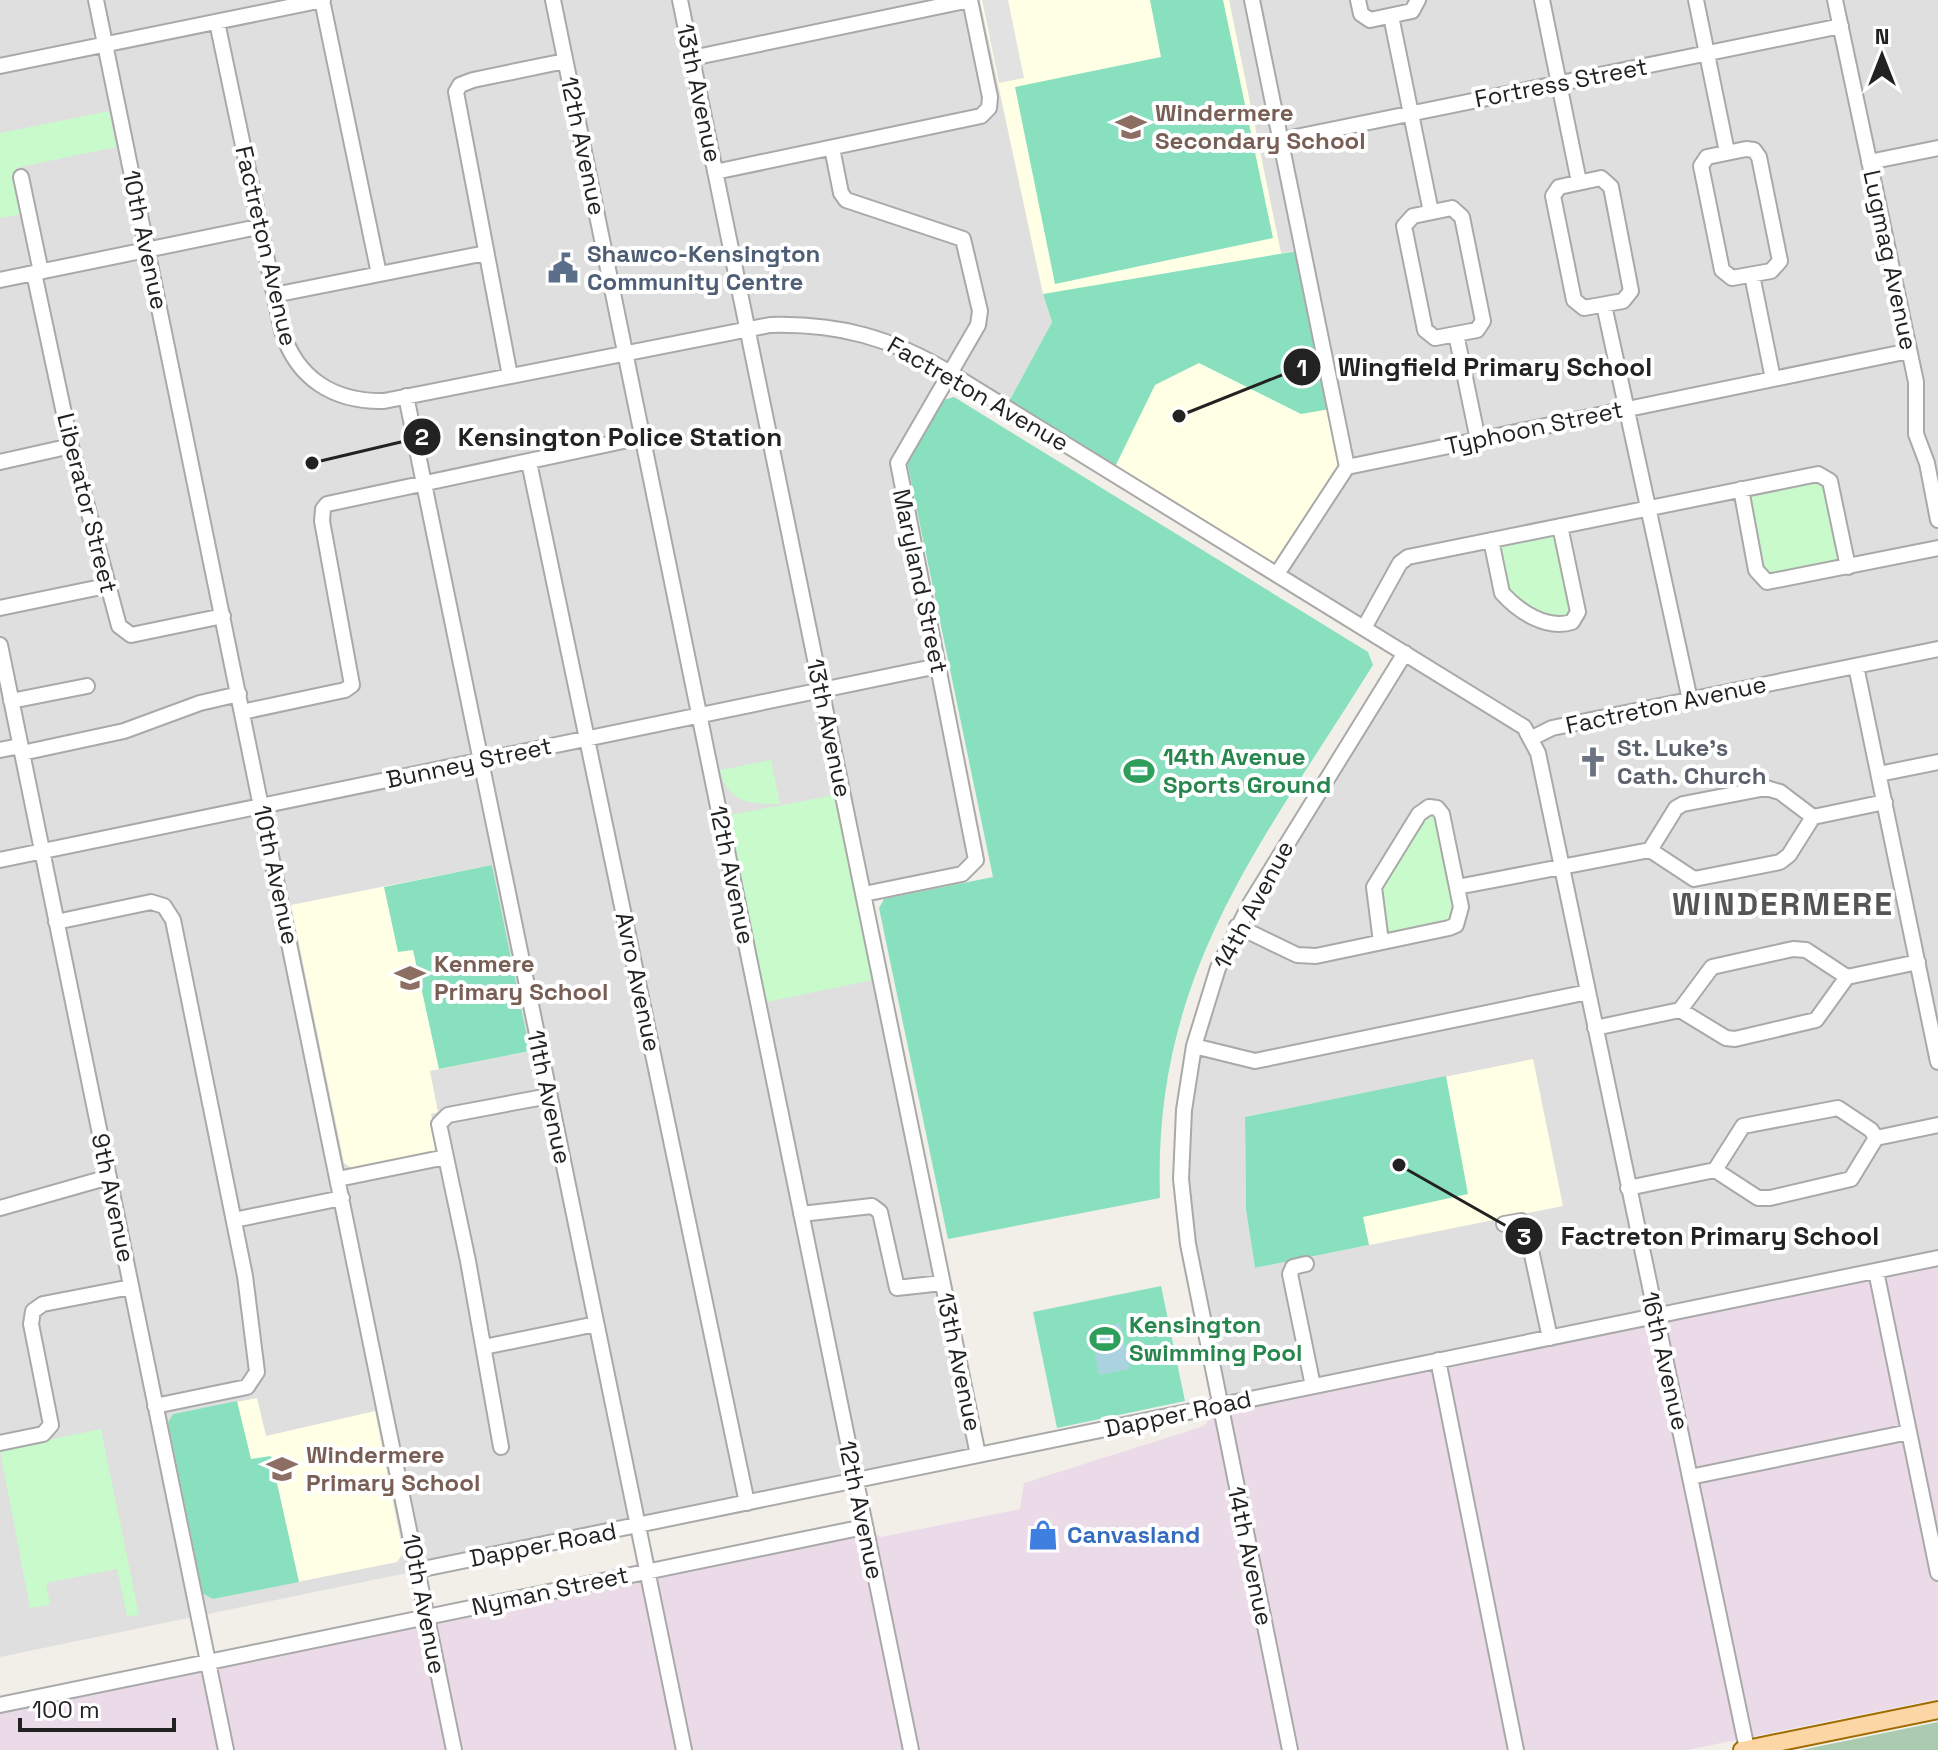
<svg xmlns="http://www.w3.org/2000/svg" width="1938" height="1750" viewBox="0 0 1938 1750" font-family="'Space Grotesk',sans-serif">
<rect width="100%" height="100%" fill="#f2efe9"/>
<path fill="#e0dfdf" d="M 0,0 L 1938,0 L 1938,1258 L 1219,1406 L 1193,1277 L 1184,1110 L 1218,968 L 1405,653 L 950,373 L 902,450 L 974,864 L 864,893 L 978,1455 L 0,1657 Z"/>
<path fill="#ebdbe8" d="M 1938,1258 L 1938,1699 L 1687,1750 L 0,1750 L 0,1705 L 864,1527 L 881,1537 L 1020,1509 L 1024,1483 L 1204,1426 L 1219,1406 Z"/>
<path fill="#ffffe5" d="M 980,0 L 1229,0 L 1281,253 L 1303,250 L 1347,467 L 1277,574 L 1006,407 L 1052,322 L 1043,294 Z
M 492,865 L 530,1051 L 430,1071 L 438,1112 L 431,1114 L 437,1144 L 432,1153 L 353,1169 L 344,1163 L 291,905 Z
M 1533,1059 L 1563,1206 L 1255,1268 L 1246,1210 L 1245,1117 Z
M 257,1398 L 266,1436 L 375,1411 L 403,1553 L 397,1562 L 213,1599 L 203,1594 L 168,1422 L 173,1414 Z"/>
<path fill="#aacbaf" d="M 1938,1722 L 1938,1750 L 1801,1750 Z"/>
<path fill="#c8facc" d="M 109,111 L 116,147 L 16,168 L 26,213 L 0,218 L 0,133 Z
M 1823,479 L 1840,562 L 1774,578 L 1763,574 L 1747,495 Z
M 1547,533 L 1555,535 L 1573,608 L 1570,617 L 1550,621 L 1508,594 L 1498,545 Z
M 771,760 L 780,804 C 751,804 728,804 720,770 Z
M 835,795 L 873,980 L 762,1003 L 724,816 Z
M 1428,812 L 1438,816 L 1457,908 L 1453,922 L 1388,935 L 1377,890 Z
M 101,1429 L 139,1615 L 127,1616 L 117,1569 L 46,1583 L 50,1605 L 30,1608 L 0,1450 Z"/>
<path fill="#88e0be" d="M 1150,0 L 1223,0 L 1273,238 L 1055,284 L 1015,87 L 1161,57 Z
M 1303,250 L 1336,408 L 1301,414 L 1199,363 L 1155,385 L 1112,473 L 1006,407 L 1052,322 L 1043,294 Z
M 954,397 L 1368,652 L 1373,665 C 1261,845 1152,974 1160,1198 L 948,1239 L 879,908 L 884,899 L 993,877 L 907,462 L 943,400 Z
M 492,865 L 530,1051 L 439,1069 L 413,950 L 398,952 L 384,887 Z
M 1446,1076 L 1468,1194 L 1363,1217 L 1369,1245 L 1255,1268 L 1246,1210 L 1245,1117 Z
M 1161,1286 L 1185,1401 L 1057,1428 L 1033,1312 Z
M 237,1401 L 251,1459 L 271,1456 L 299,1582 L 213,1599 L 203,1594 L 168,1422 L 173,1414 Z"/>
<path fill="#e2e2e2" d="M 982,0 L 1008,0 L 1024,78 L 999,83 Z"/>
<path fill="#aad3df" d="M 1120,1323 L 1130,1369 L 1099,1375 L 1090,1329 Z"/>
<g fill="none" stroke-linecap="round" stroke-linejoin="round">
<g stroke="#a9a9a9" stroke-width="18">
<path id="minor" d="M 96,0 L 454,1750
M 322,0 L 379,274
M 553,0 L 911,1750
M 680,0 L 978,1455
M 1252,0 L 1347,467 L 1277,574
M 1358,0 L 1361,14 L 1370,20 L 1412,11 L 1418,0
M 1542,0 L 1579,182
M 1696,0 L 1727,152
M 1835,0 L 1916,382 L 1916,434 L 1927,463 L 1938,520
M 1391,16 L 1431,212
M 217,22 L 282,331 C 297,379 334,402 384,401 L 770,325 C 838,323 892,338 950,373 L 1524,727 L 1538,753 L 1747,1749
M 692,58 L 970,0 L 990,97 L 989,108 L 981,116 L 715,172
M 0,66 L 323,0
M 1281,140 L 1841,26
M 832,148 L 841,193 L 846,200 L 963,239 L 980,311 L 978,325 L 898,463 L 976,860 L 962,874 L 864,894
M 1746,149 L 1754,150 L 1759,157 L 1780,261 L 1771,271 L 1732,278 L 1722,270 L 1701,166 L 1707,157 Z
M 1869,162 L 1938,148
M 21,177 L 41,272
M 1601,178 L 1611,187 L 1631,291 L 1623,301 L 1584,308 L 1574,300 L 1553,196 L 1559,187 Z
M 1452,208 L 1462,217 L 1483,321 L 1477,330 L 1435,338 L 1425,330 L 1404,226 L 1413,216 Z
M 34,273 L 71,446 L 119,626 L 131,635 L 223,616
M 1752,275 L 1773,379
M 0,280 L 258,227
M 274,295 L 486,253
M 1604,305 L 1690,700
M 1456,334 L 1478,440
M 510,376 L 456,92 L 460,85 L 473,80 L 565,61
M 406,396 L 684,1750
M 0,462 L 71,446
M 529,462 L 747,1503
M 1347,467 L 1909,351
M 1741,489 L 1756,570 L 1767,582 L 1938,548
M 1491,540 L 1502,593 C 1519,612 1547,630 1572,622 L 1578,612 L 1560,526
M 0,608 L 106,586
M 1364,628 L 1400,563 L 1408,557 L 1818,474 L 1830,481 L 1848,567
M 0,645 L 226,1750
M 1856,666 L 1938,1062
M 11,701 L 87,686
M 242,712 L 345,690 L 352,685 L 322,521 L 323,509 L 327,504 L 642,437
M 1532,738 L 1552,728 L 1938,649
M 0,750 L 20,746
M 22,753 L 124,731 L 200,703 L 239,694
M 1879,774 L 1938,762
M 1650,850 L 1694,879 L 1780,862 L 1789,855 L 1813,817 L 1885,802
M 0,860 L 938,666
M 1457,887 L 1650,850 L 1676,808 L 1683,804 L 1766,788 L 1780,792 L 1813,817
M 56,922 L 151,902 L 164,906 L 173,920 L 245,1276 L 257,1372 L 247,1387 L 155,1406
M 1237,926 L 1297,955 L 1316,956 L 1449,928 L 1456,925 L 1461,907 L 1442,814 L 1437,808 L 1429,807 L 1419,814 L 1374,887 L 1381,942
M 1680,1010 L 1726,1038 L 1735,1039 L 1816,1020 L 1847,977 L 1918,962
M 1595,1028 L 1680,1010 L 1712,967 L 1793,949 L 1806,950 L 1847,977
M 1194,1046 L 1255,1061 L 1588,992
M 1715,1170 L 1743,1126 L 1838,1108 L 1871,1130 L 1876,1138
M 338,1179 L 446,1157
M 1628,1188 L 1715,1170 L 1758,1198 L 1770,1198 L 1851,1179 L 1876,1138 L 1938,1125
M 0,1208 L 109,1177
M 801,1214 L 872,1206 L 880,1212 L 897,1288 L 942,1283
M 234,1220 L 342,1198
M 1504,1224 L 1521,1221 L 1526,1227 L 1550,1338
M 1306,1264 L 1293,1267 L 1290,1274 L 1313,1386
M 1876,1271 L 1938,1573
M 484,1347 L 596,1324
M 1438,1360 L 1516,1750
M 0,1443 L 43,1434 L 51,1425 L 31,1324 L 33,1311 L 43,1304 L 131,1287
M 501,1447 L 468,1261 L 439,1124 L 448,1115 L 549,1096
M 1690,1477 L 1909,1432
M 418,1570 L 1938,1258
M 0,1705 L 864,1527
M 1290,1750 L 1188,1244 L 1181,1179 L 1184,1110 L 1194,1046 L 1218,968 L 1250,904 L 1405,653"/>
</g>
<g stroke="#a06b00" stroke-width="20">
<path id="major" d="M 1742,1750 L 1938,1710"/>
</g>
<use href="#minor" stroke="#fff" stroke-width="14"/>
<use href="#major" stroke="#fcd6a4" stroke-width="16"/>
</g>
<defs>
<g id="school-bare" transform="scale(2.4)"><path d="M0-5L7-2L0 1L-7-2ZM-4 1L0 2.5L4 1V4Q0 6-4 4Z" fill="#8d6e63" stroke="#fff" stroke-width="2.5" paint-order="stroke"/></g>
<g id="civic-bare" transform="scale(2.4)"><path d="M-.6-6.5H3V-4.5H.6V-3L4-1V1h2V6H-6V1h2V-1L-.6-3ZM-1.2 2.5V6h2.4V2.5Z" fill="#5c6f8a" stroke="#fff" stroke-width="2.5" paint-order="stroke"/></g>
<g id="church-bare" transform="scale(2.4)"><path d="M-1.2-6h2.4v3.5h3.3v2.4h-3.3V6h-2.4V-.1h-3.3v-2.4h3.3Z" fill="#6b7280" stroke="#fff" stroke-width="2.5" paint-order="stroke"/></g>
<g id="stadium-bare" transform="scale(2.4)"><path d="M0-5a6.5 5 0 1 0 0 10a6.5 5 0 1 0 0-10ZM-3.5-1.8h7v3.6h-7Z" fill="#2e9e5b" stroke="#fff" stroke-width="2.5" paint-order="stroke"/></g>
<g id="shop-bare" transform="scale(2.4)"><path d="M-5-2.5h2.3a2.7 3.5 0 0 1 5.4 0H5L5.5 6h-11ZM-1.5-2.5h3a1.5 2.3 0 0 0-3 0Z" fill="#3f7fe0" stroke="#fff" stroke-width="2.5" paint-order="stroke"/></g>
</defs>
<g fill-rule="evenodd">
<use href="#school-bare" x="1131" y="127"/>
<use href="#civic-bare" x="563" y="268"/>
<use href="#church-bare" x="1593" y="762"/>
<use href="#stadium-bare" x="1139" y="771"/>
<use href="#school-bare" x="410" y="978"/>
<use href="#stadium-bare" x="1105" y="1339"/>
<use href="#school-bare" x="282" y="1469"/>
<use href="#shop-bare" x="1043" y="1535"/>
</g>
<g text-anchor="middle" stroke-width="8" stroke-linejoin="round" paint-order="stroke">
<g font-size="24" fill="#222" stroke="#fff">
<text transform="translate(1561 83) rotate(-11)" y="8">Fortress Street</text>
<text transform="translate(699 93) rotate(78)" y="8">13th Avenue</text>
<text transform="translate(583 146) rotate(78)" y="8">12th Avenue</text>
<text transform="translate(145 240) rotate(78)" y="8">10th Avenue</text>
<text transform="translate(266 246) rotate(77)" y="8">Factreton Avenue</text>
<text transform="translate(1890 260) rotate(78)" y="8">Lugmag Avenue</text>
<text transform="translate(978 394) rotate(30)" y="8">Factreton Avenue</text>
<text transform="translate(1534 428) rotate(-12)" y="8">Typhoon Street</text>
<text transform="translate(87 503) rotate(76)" y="8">Liberator Street</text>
<text transform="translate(920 581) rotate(78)" y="8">Maryland Street</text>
<text transform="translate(1666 705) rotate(-12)" y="8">Factreton Avenue</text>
<text transform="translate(829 728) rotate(78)" y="8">13th Avenue</text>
<text transform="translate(469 763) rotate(-12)" y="8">Bunney Street</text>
<text transform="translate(276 875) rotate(78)" y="8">10th Avenue</text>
<text transform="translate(732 875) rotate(78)" y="8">12th Avenue</text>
<text transform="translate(1254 905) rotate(-62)" y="8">14th Avenue</text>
<text transform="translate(638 982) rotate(78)" y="8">Avro Avenue</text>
<text transform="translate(549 1097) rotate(78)" y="8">11th Avenue</text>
<text transform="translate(113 1198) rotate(78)" y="8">9th Avenue</text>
<text transform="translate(1665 1361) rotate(77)" y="8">16th Avenue</text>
<text transform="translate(959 1362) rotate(78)" y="8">13th Avenue</text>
<text transform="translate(1178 1414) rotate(-12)" y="8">Dapper Road</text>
<text transform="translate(861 1510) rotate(78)" y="8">12th Avenue</text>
<text transform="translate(543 1545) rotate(-11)" y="8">Dapper Road</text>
<text transform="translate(1250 1556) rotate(78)" y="8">14th Avenue</text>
<text transform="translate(550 1591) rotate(-12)" y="8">Nyman Street</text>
<text transform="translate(424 1604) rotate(79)" y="8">10th Avenue</text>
</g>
<g font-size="24" font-weight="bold" fill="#785e54" stroke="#fff" text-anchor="start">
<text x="1155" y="121">Windermere<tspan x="1155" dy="28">Secondary School</tspan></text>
<text x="434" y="972">Kenmere<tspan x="434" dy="28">Primary School</tspan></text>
<text x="306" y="1463">Windermere<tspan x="306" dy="28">Primary School</tspan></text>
</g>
<g font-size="24" font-weight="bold" fill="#4e5e75" stroke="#fff" text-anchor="start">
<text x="587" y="262">Shawco-Kensington<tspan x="587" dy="28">Community Centre</tspan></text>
</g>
<g font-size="24" font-weight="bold" fill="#5b616d" stroke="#fff" text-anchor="start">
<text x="1617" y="756">St. Luke's<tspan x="1617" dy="28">Cath. Church</tspan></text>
</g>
<g font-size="24" font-weight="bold" fill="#27864d" stroke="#fff" text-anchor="start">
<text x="1163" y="765">14th Avenue<tspan x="1163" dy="28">Sports Ground</tspan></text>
<text x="1129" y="1333">Kensington<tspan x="1129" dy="28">Swimming Pool</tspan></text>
</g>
<g font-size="24" font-weight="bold" fill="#366cbe" stroke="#fff" text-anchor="start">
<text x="1067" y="1543">Canvasland</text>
</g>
<g font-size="32" font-weight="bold" letter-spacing="2" fill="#555" stroke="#fff">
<text x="1783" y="915">WINDERMERE</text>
</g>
</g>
<path fill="none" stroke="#222" stroke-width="3" d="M1179 416L1302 367M312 463L422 437M1399 1165L1524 1236"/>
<g fill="#222" stroke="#fff" stroke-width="3">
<circle cx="1179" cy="416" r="8"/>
<circle cx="312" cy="463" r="8"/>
<circle cx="1399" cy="1165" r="8"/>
<circle cx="1302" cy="367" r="20"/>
<circle cx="422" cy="437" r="20"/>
<circle cx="1524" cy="1236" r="20"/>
</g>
<g font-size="24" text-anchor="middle" font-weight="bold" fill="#fff">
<text x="1302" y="376">1</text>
<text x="422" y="445">2</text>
<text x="1524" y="1245">3</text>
</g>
<g font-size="26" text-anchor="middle" font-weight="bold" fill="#222" stroke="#fff" stroke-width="8" stroke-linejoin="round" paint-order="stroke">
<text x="1495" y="376">Wingfield Primary School</text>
<text x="620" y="446">Kensington Police Station</text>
<text x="1720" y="1245">Factreton Primary School</text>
</g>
<g transform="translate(1882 56)" stroke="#ffffff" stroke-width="6" paint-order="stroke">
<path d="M0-6L14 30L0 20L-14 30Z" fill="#222222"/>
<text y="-12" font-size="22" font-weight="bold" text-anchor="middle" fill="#222222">N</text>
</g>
<path d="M20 1718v12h154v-12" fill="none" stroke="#222222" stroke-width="4"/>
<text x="32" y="1718" font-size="24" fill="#222222" stroke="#ffffff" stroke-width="6" paint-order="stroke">100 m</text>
</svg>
